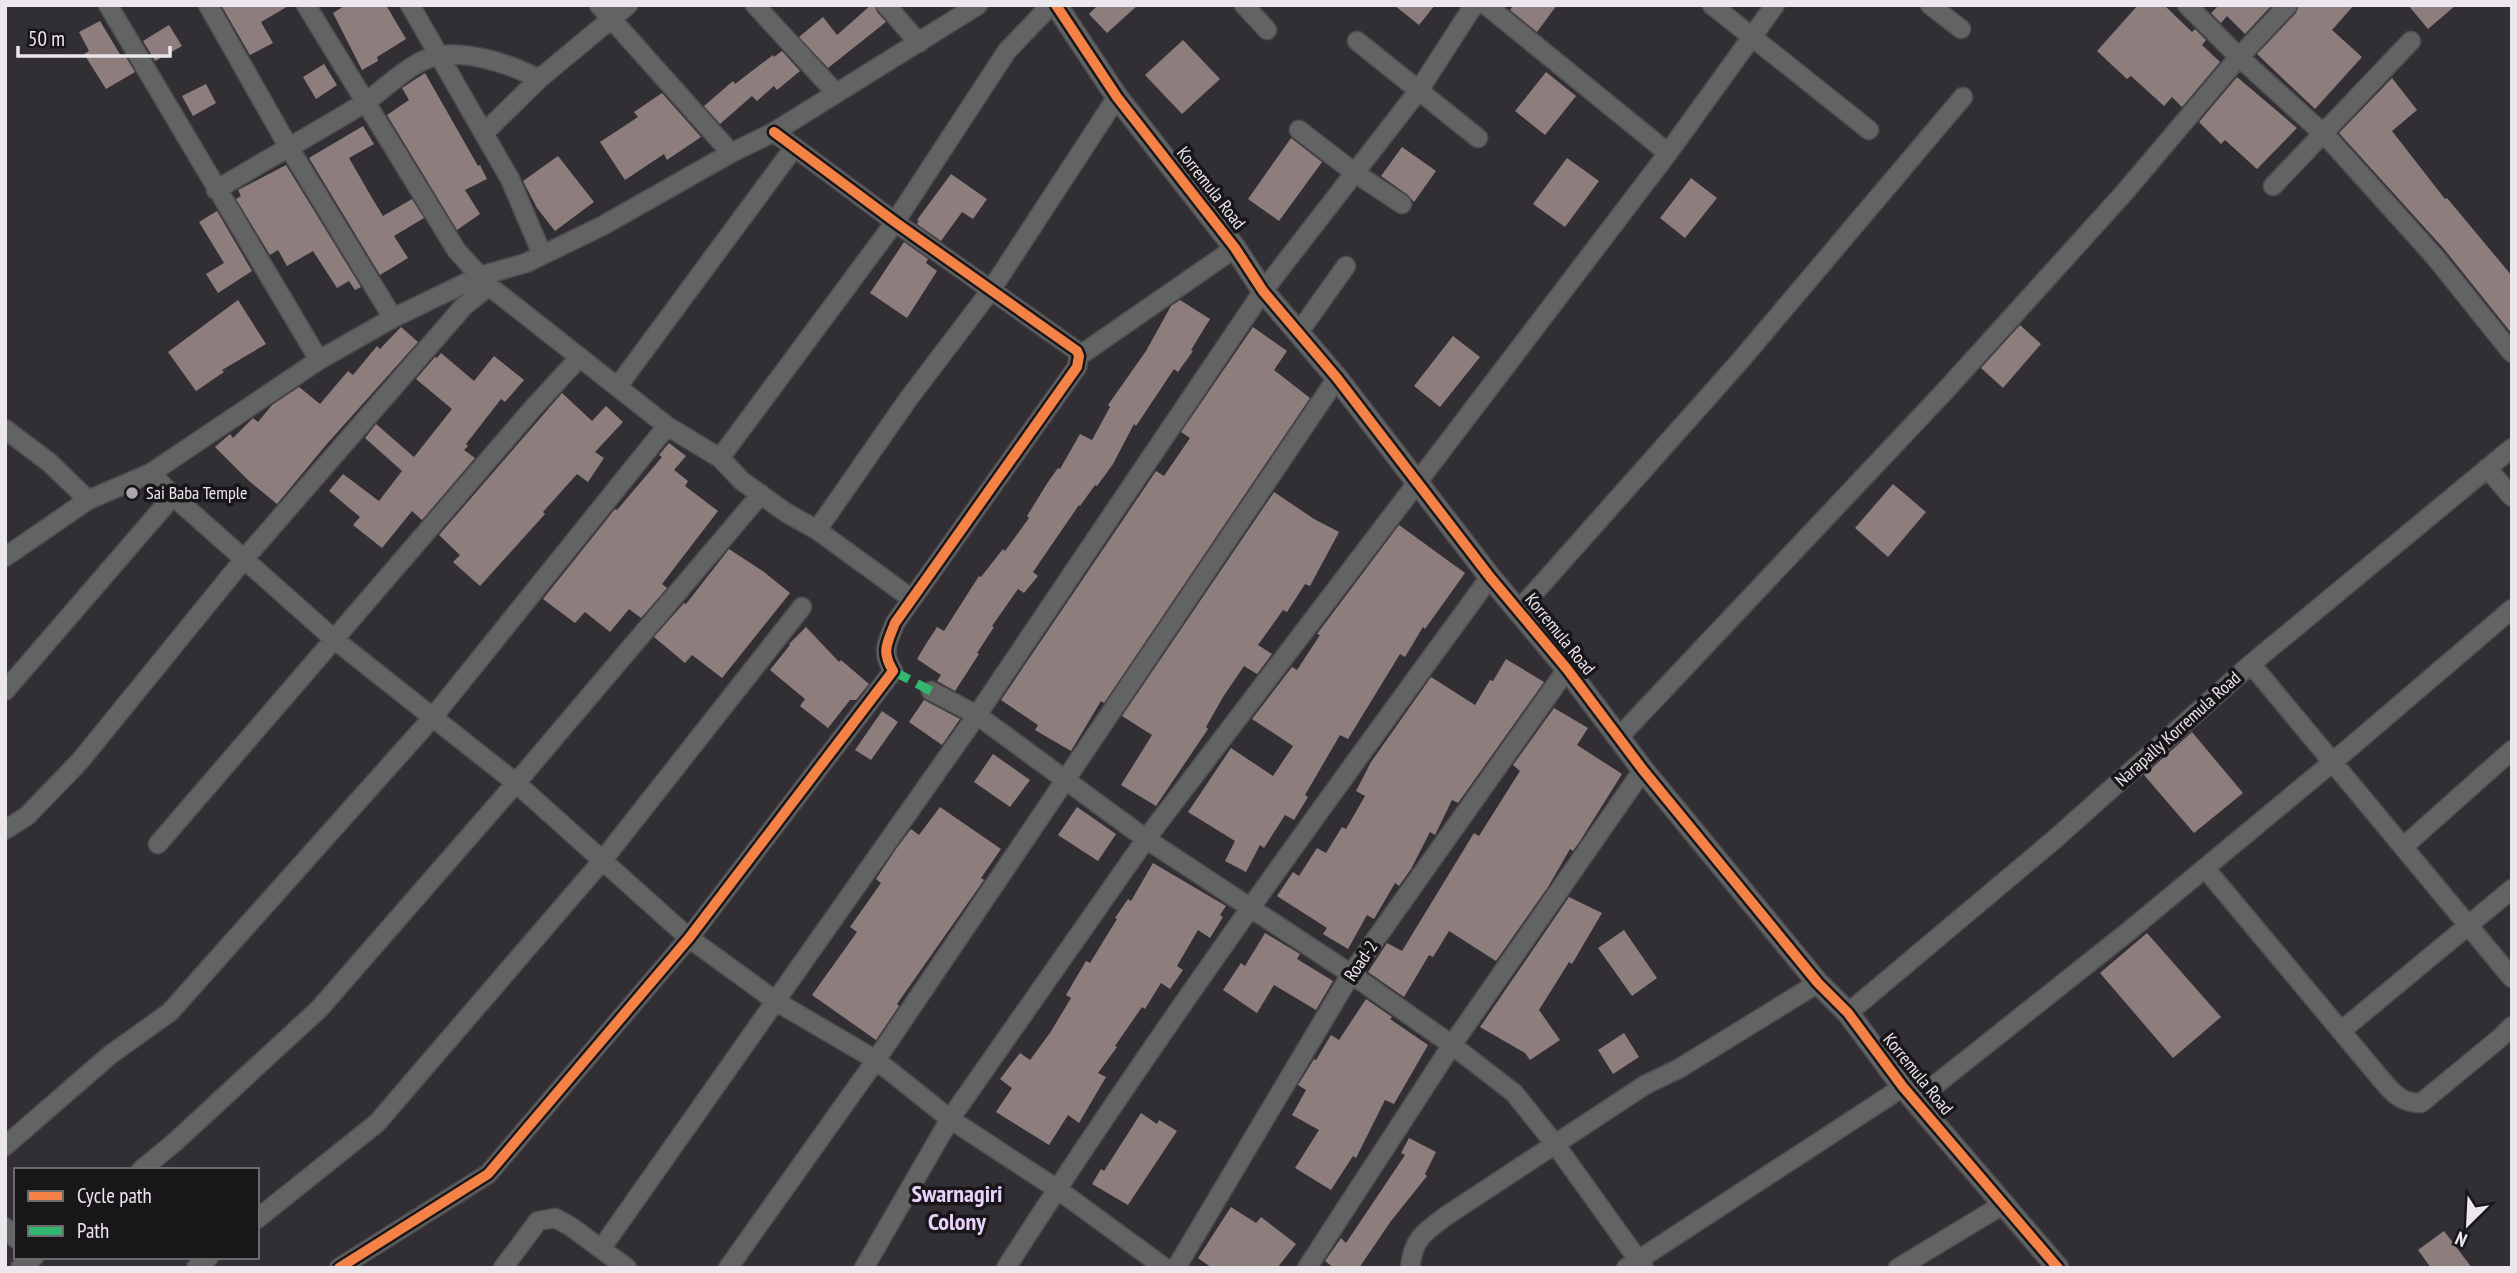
<svg xmlns="http://www.w3.org/2000/svg" width="2517" height="1273" viewBox="0 0 2517 1273" font-family="'PT Sans Narrow',sans-serif">
<rect width="100%" height="100%" fill="#322f34"/>
<path fill="#8d7e7d" d="M 221,5 L 290,5 L 261,22 L 273,43 L 250,55 Z
M 346,5 L 386,5 L 406,39 L 377,57 L 378,61 L 362,70 L 333,13 Z
M 871,5 L 875,5 L 877,12 L 886,22 L 828,68 L 799,37 L 823,17 L 837,35 Z
M 1098,5 L 1138,5 L 1107,33 L 1089,14 Z
M 1394,5 L 1435,5 L 1419,25 Z
M 1514,5 L 1557,5 L 1537,32 L 1510,10 Z
M 2138,5 L 2164,5 L 2192,32 L 2195,29 L 2206,40 L 2202,45 L 2220,62 L 2182,107 L 2172,97 L 2164,106 L 2131,76 L 2127,79 L 2097,51 Z
M 2216,5 L 2272,5 L 2245,34 L 2227,16 L 2221,23 L 2211,13 L 2217,7 Z
M 2299,5 L 2354,5 L 2332,30 L 2362,57 L 2315,109 L 2257,54 L 2296,13 Z
M 2408,5 L 2456,5 L 2428,29 Z
M 100,21 L 121,56 L 124,54 L 135,72 L 106,89 L 84,54 L 89,51 L 79,32 Z
M 169,25 L 182,46 L 155,61 L 143,41 Z
M 1183,40 L 1220,79 L 1182,114 L 1145,75 Z
M 782,51 L 800,71 L 777,90 L 774,86 L 757,101 L 752,96 L 720,124 L 704,106 L 733,81 L 735,84 L 773,55 L 774,57 Z
M 324,64 L 337,85 L 316,99 L 303,77 Z
M 1546,72 L 1576,96 L 1545,135 L 1515,111 Z
M 425,73 L 478,166 L 480,165 L 487,179 L 465,190 L 480,214 L 457,230 L 387,115 L 409,100 L 402,88 Z
M 2237,77 L 2297,128 L 2257,169 L 2225,140 L 2221,144 L 2199,122 Z
M 2392,78 L 2417,110 L 2392,131 L 2445,199 L 2447,198 L 2512,276 L 2512,334 L 2444,249 L 2339,133 Z
M 206,84 L 216,103 L 193,116 L 182,96 Z
M 662,93 L 701,137 L 667,160 L 664,154 L 625,180 L 600,142 L 638,117 L 634,112 Z
M 363,126 L 374,144 L 349,158 L 372,198 L 383,216 L 412,199 L 424,218 L 394,236 L 408,258 L 380,275 L 309,158 Z
M 1291,138 L 1322,162 L 1279,221 L 1248,199 Z
M 1402,147 L 1436,171 L 1414,202 L 1408,195 L 1381,176 Z
M 558,156 L 594,202 L 555,231 L 537,208 L 523,181 Z
M 1567,158 L 1599,181 L 1565,227 L 1533,204 Z
M 286,165 L 361,287 L 355,290 L 349,281 L 337,288 L 313,251 L 287,266 L 278,250 L 270,255 L 236,199 L 241,196 L 238,190 Z
M 951,174 L 987,199 L 973,219 L 962,212 L 941,241 L 917,224 L 919,221 L 917,220 Z
M 1691,178 L 1717,198 L 1685,238 L 1660,218 Z
M 217,211 L 252,271 L 218,293 L 206,274 L 224,263 L 199,222 Z
M 904,242 L 928,259 L 926,263 L 937,271 L 907,318 L 870,293 Z
M 238,300 L 266,344 L 222,370 L 224,372 L 196,391 L 168,352 Z
M 1180,300 L 1210,319 L 1191,350 L 1193,351 L 1178,372 L 1174,369 L 1136,426 L 1134,424 L 1113,464 L 1097,486 L 1095,485 L 1080,506 L 1079,505 L 1033,572 L 1038,576 L 1024,593 L 1018,589 L 992,626 L 994,627 L 977,653 L 979,654 L 955,691 L 937,681 L 941,675 L 917,659 L 926,644 L 937,627 L 944,631 L 979,576 L 981,577 L 1003,549 L 1005,551 L 1029,518 L 1027,516 L 1048,482 L 1058,468 L 1060,469 L 1080,434 L 1092,440 L 1110,407 L 1108,405 L 1146,351 L 1171,306 Z
M 2020,325 L 2041,344 L 2003,388 L 1981,368 Z
M 401,327 L 418,342 L 326,445 L 277,504 L 249,481 L 215,447 L 230,434 L 233,438 L 253,418 L 258,422 L 272,405 L 299,387 L 320,404 L 348,371 L 353,375 L 377,346 L 380,349 Z
M 1253,327 L 1287,351 L 1274,370 L 1310,398 L 1104,703 L 1101,701 L 1071,751 L 1035,730 L 1038,725 L 1001,700 L 1156,471 L 1164,476 L 1190,438 L 1181,432 Z
M 1453,336 L 1480,357 L 1440,407 L 1414,386 Z
M 441,353 L 474,381 L 494,356 L 524,380 L 505,402 L 501,399 L 466,444 L 468,446 L 464,450 L 475,458 L 422,520 L 412,511 L 382,548 L 353,525 L 360,517 L 329,491 L 343,474 L 379,501 L 402,471 L 365,438 L 376,424 L 414,457 L 452,409 L 416,379 L 435,357 L 437,358 Z
M 562,393 L 592,421 L 606,406 L 623,422 L 595,452 L 604,458 L 588,482 L 577,474 L 543,512 L 545,514 L 480,586 L 453,562 L 460,555 L 439,535 Z
M 669,443 L 686,456 L 674,470 L 688,481 L 685,486 L 718,511 L 662,584 L 667,588 L 641,618 L 629,609 L 610,632 L 585,612 L 575,623 L 543,599 L 615,509 L 617,510 L 662,457 L 659,455 Z
M 1893,484 L 1926,512 L 1888,557 L 1855,528 Z
M 1274,492 L 1314,519 L 1339,532 L 1310,586 L 1305,584 L 1287,612 L 1283,610 L 1258,645 L 1272,654 L 1257,674 L 1244,666 L 1223,697 L 1206,727 L 1208,729 L 1156,806 L 1121,785 L 1152,735 L 1122,716 Z
M 1399,525 L 1465,573 L 1425,629 L 1423,627 L 1405,657 L 1400,654 L 1348,739 L 1340,735 L 1305,795 L 1308,797 L 1294,820 L 1285,815 L 1264,848 L 1260,845 L 1246,872 L 1225,861 L 1235,841 L 1188,812 L 1231,748 L 1273,776 L 1293,746 L 1252,719 L 1292,667 L 1297,670 L 1320,635 L 1317,634 Z
M 729,549 L 764,572 L 790,593 L 722,678 L 692,655 L 685,663 L 654,637 L 684,603 L 686,604 Z
M 806,627 L 839,662 L 841,660 L 869,684 L 856,700 L 850,700 L 828,728 L 800,706 L 805,699 L 770,670 L 790,645 L 789,644 Z
M 1506,659 L 1544,682 L 1458,803 L 1452,800 L 1435,835 L 1430,832 L 1411,869 L 1399,886 L 1395,883 L 1374,919 L 1367,915 L 1348,949 L 1323,934 L 1327,928 L 1277,896 L 1293,872 L 1299,876 L 1317,848 L 1326,853 L 1342,827 L 1346,829 L 1365,796 L 1356,791 L 1371,762 L 1431,677 L 1475,705 L 1490,680 L 1493,681 Z
M 924,700 L 960,719 L 942,745 L 909,722 Z
M 1554,708 L 1588,728 L 1577,745 L 1622,774 L 1580,841 L 1573,851 L 1570,849 L 1548,887 L 1496,961 L 1449,931 L 1433,957 L 1429,955 L 1404,997 L 1368,972 L 1387,943 L 1402,951 L 1474,833 L 1479,836 L 1520,771 L 1513,765 Z
M 882,711 L 898,722 L 871,760 L 855,750 Z
M 2192,732 L 2243,793 L 2194,833 L 2144,775 Z
M 993,754 L 1030,780 L 1010,807 L 974,782 Z
M 940,807 L 1001,849 L 981,878 L 984,880 L 897,1004 L 899,1006 L 876,1040 L 812,995 L 857,932 L 850,927 L 881,883 L 876,879 L 896,849 L 911,829 L 919,835 Z
M 1077,807 L 1116,834 L 1098,861 L 1058,835 Z
M 1153,863 L 1226,906 L 1220,915 L 1223,917 L 1210,938 L 1198,930 L 1177,966 L 1183,970 L 1170,989 L 1161,983 L 1145,1009 L 1142,1007 L 1115,1046 L 1117,1047 L 1098,1073 L 1106,1077 L 1079,1123 L 1068,1115 L 1049,1145 L 996,1112 L 1012,1088 L 1000,1079 L 1020,1053 L 1030,1060 L 1050,1033 L 1071,998 L 1066,995 L 1086,961 L 1090,963 L 1117,919 L 1115,918 L 1128,899 L 1131,901 Z
M 1569,897 L 1602,913 L 1572,964 L 1569,962 L 1539,1010 L 1560,1040 L 1530,1060 L 1525,1053 L 1480,1027 Z
M 1624,930 L 1657,978 L 1632,996 L 1598,948 Z
M 1265,933 L 1300,954 L 1297,959 L 1333,981 L 1316,1010 L 1274,985 L 1257,1013 L 1223,990 L 1241,963 L 1245,966 Z
M 2147,933 L 2221,1017 L 2173,1058 L 2100,973 Z
M 1366,999 L 1392,1017 L 1390,1019 L 1428,1045 L 1394,1104 L 1385,1100 L 1356,1158 L 1353,1156 L 1331,1190 L 1295,1168 L 1319,1130 L 1292,1115 L 1306,1090 L 1298,1085 L 1314,1059 L 1316,1060 L 1331,1035 L 1339,1040 Z
M 1624,1033 L 1639,1057 L 1613,1074 L 1598,1050 Z
M 1141,1113 L 1157,1124 L 1159,1120 L 1177,1131 L 1128,1205 L 1092,1184 L 1101,1169 L 1104,1171 Z
M 1409,1138 L 1436,1152 L 1425,1174 L 1427,1176 L 1391,1221 L 1359,1268 L 1334,1268 L 1325,1261 L 1341,1238 L 1346,1243 L 1405,1155 L 1401,1153 Z
M 1231,1207 L 1256,1223 L 1261,1217 L 1296,1244 L 1277,1268 L 1212,1268 L 1198,1258 Z
M 2444,1231 L 2472,1268 L 2431,1268 L 2418,1250 Z"/>
<g fill="none" stroke-linecap="round" stroke-linejoin="round">
<g stroke="#504d51" stroke-width="21">
<path id="minor" d="M 108,5 L 319,360
M 208,5 L 288,146 L 393,318
M 306,5 L 457,251 L 489,286 L 667,426 L 720,458 L 742,481 L 785,512 L 817,530 L 912,599
M 410,5 L 510,179 L 542,254
M 599,5 L 731,153
M 755,5 L 836,93
M 886,5 L 919,43
M 1244,5 L 1267,30
M 1486,5 L 1668,153
M 1712,5 L 1869,130
M 1930,5 L 1961,29
M 2187,5 L 2239,57 L 2327,137 L 2435,257 L 2512,353
M 1357,41 L 1478,138
M 1299,130 L 1355,173 L 1402,204
M 484,133 L 539,79 L 628,5
M 2273,186 L 2411,41
M 216,190 C 265,160 316,133 364,103 C 387,88 412,59 441,55 C 472,52 511,64 539,79
M 1299,332 L 1346,266
M 1079,356 L 1235,248
M 618,386 L 793,149
M 5,429 L 50,463 L 88,500
M 720,458 L 895,222 L 1007,51 L 1051,5
M 2487,468 L 2512,497
M 151,473 L 173,496 L 335,640 L 516,783 L 689,938 L 777,1002 L 876,1060 L 950,1119 L 1057,1189 L 1165,1268
M 817,530 L 909,398 L 991,290 L 1117,97
M 5,557 L 88,500 L 151,473 L 319,360 L 393,318 L 480,276 L 526,263 L 602,226 L 731,153 L 774,132 L 978,5
M 1518,611 L 1740,361 L 1963,97
M 2251,664 L 2512,978
M 5,691 L 173,496
M 931,691 L 977,715 L 1146,839 L 1351,974 L 1452,1045 L 1514,1093 L 1555,1144 L 1644,1268
M 1619,737 L 1945,391 L 2124,193 L 2239,57 L 2288,5
M 5,830 L 27,816 L 80,761 L 245,558 L 464,306 L 489,286
M 158,844 L 533,408 L 580,357
M 2403,847 L 2512,750
M 2205,868 L 2381,1079 C 2393,1093 2401,1103 2421,1103 L 2500,1038 L 2512,1026
M 1848,1013 L 2055,839 L 2251,664 L 2512,448
M 2341,1031 L 2512,889
M 1915,1101 L 2129,931 L 2334,761 L 2512,609
M 5,1146 L 110,1055 L 170,1012 L 433,717 L 667,426
M 141,1170 L 175,1142 L 320,1008 L 516,783 L 761,494
M 257,1219 L 377,1123 L 602,861 L 802,607
M 5,1227 L 16,1239
M 608,1239 L 977,715 L 1263,291 L 1419,90 L 1474,5
M 20,1268 L 34,1257
M 196,1268 L 209,1257
M 339,1268 L 488,1174 L 689,938 L 893,671 C 881,651 887,644 895,623 L 1077,367 L 1079,356 L 1077,351 L 895,222 L 774,132
M 503,1268 L 538,1221 L 555,1218 L 570,1226 L 627,1268
M 728,1268 L 876,1060 L 1337,378
M 864,1268 L 950,1119 L 1146,839 L 1668,153 L 1775,5
M 1006,1268 C 1158,1031 1324,804 1490,577
M 1176,1268 L 1351,974 L 1567,669
M 1307,1268 L 1452,1045 L 1643,770
M 1410,1268 C 1413,1239 1424,1232 1446,1216 L 1645,1085 L 1680,1068 L 1818,983
M 1626,1268 L 1903,1087
M 1898,1268 L 2004,1204"/>
</g>
<g stroke="#504d51" stroke-width="24">
<path id="tertiary" d="M 1056,5 L 1117,97 L 1235,248 L 1263,291 L 1337,378 L 1490,577 L 1567,669 L 1643,770 L 1818,983 L 1848,1013 L 1903,1087 L 2058,1268"/>
</g>
<use href="#minor" stroke="#626464" stroke-width="18"/>
<use href="#tertiary" stroke="#626464" stroke-width="21"/>
<path stroke="#33b770" stroke-width="9" stroke-dasharray="18 9" stroke-linecap="butt" d="M 893,671 L 931,691"/>
<g stroke="#19161a" stroke-width="15">
<path id="cycleway" d="M 1056,5 L 1117,97 L 1235,248 L 1263,291 L 1337,378 L 1490,577 L 1567,669 L 1643,770 L 1818,983 L 1848,1013 L 1903,1087 L 2058,1268
M 339,1268 L 488,1174 L 689,938 L 893,671 C 881,651 887,644 895,623 L 1077,367 L 1079,356 L 1077,351 L 895,222 L 774,132"/>
</g>
<use href="#cycleway" stroke="#f48246" stroke-width="10"/>
</g>
<circle fill="#aba7ac" stroke="#19161a" stroke-width="2.5" cx="132" cy="493" r="7"/>
<g text-anchor="middle" stroke-width="7" stroke-linejoin="round" paint-order="stroke">
<g font-size="18" fill="#ece7ed" stroke="#19161a">
<text transform="translate(1211 188) rotate(52)" y="6">Korremula Road</text>
<text transform="translate(1560 634) rotate(51)" y="6">Korremula Road</text>
<text transform="translate(2178 729) rotate(-42)" y="6">Narapally Korremula Road</text>
<text transform="translate(1361 961) rotate(-56)" y="6">Road-2</text>
<text transform="translate(1918 1074) rotate(51)" y="6">Korremula Road</text>
</g>
<g font-size="18" fill="#ece7ed" stroke="#19161a" text-anchor="start">
<text x="146" y="499">Sai Baba Temple</text>
</g>
<g font-size="24" font-weight="bold" fill="#e9d2fb" stroke="#19161a">
<text x="957" y="1202">Swarnagiri<tspan x="957" dy="28">Colony</tspan></text>
</g>
</g>
<rect width="2517" height="1273" fill="none" stroke="#ece7ed" stroke-width="14"/>
<rect x="14" y="1168" width="245" height="91" fill="#19161a" stroke="#6d6a6e" stroke-width="2"/>
<rect x="28" y="1191" width="35" height="10" fill="#f48246" stroke="#6d6a6e" stroke-width="2"/>
<text x="77" y="1203" font-size="21" fill="#ece7ed">Cycle path</text>
<rect x="28" y="1226" width="35" height="10" fill="#33b770" stroke="#6d6a6e" stroke-width="2"/>
<text x="77" y="1238" font-size="21" fill="#ece7ed">Path</text>
<g transform="translate(2468 1224) rotate(204)" stroke="#19161a" stroke-width="5" paint-order="stroke">
<path d="M0-5L12 26L0 18L-12 26Z" fill="#ece7ed"/>
<text y="-10" font-size="19" font-weight="bold" text-anchor="middle" fill="#ece7ed">N</text>
</g>
<path d="M18 46v10h152v-10" fill="none" stroke="#ece7ed" stroke-width="3.5"/>
<text x="28" y="46" font-size="21" fill="#ece7ed" stroke="#19161a" stroke-width="5" paint-order="stroke">50 m</text>
</svg>
